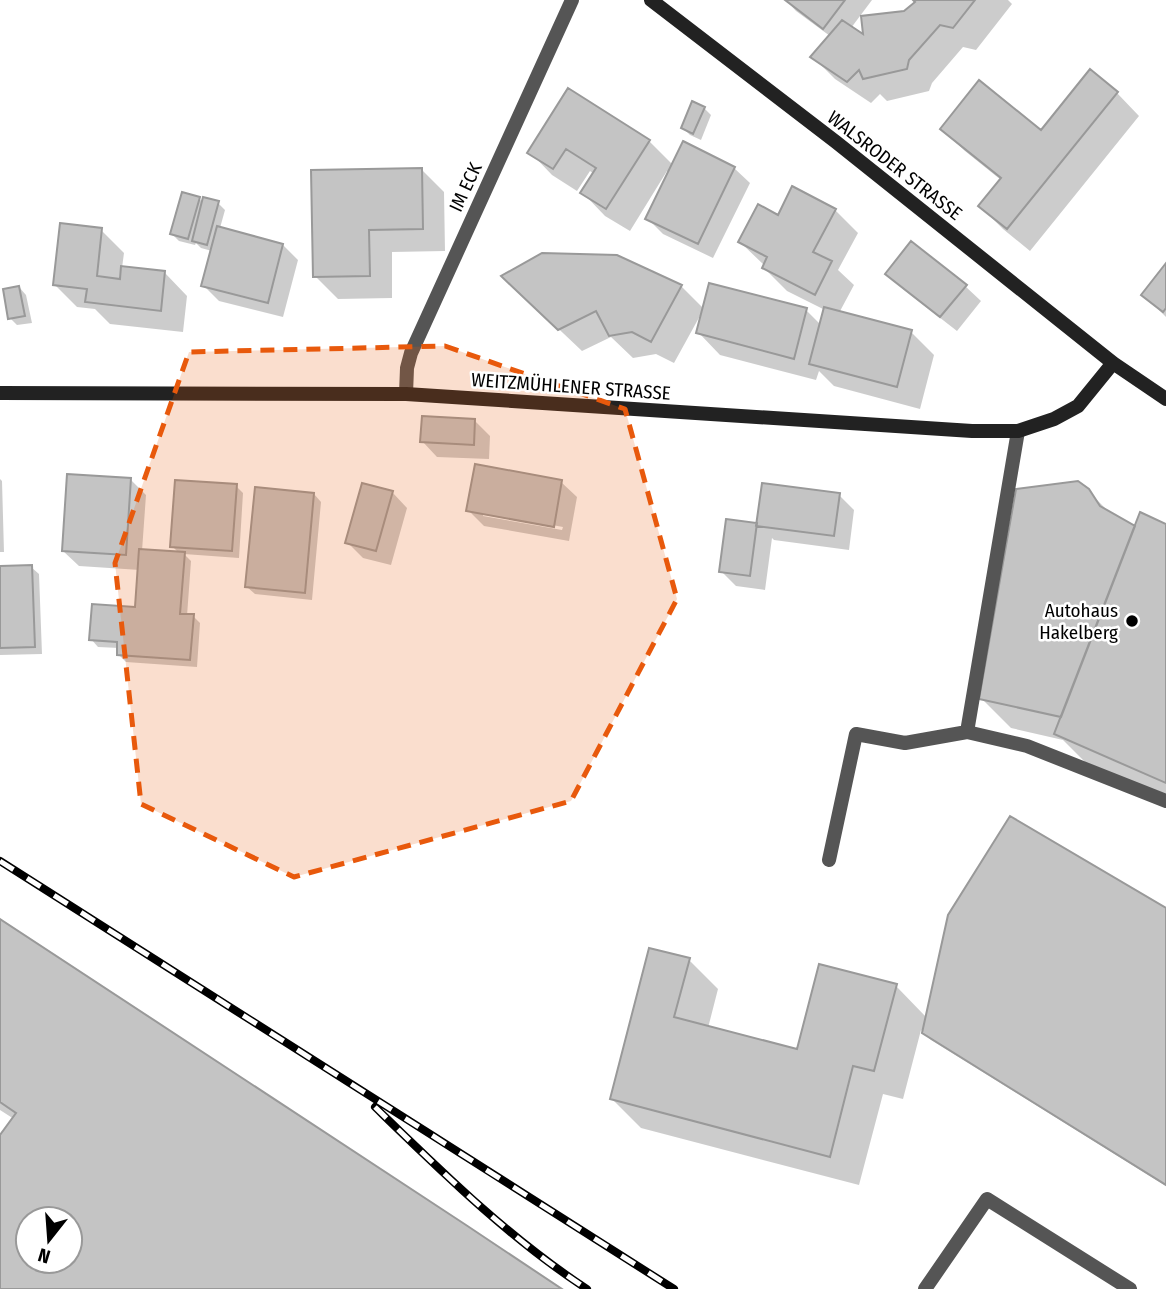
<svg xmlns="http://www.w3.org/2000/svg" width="1166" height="1289" viewBox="0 0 1166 1289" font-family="'Fira Sans Condensed',sans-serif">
<rect width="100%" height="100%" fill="#fff"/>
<path fill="#0003" fill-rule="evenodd" d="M 786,0 L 872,0 L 851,28 L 865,38 L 905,13 L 916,3 L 912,0 L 1008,0 L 1012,4 L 976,50 L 963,47 L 932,83 L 929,91 L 887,101 L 880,94 L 871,103 L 835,79 L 812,56 L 830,36 L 796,11 Z
M 569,91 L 649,141 L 673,165 L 684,144 L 734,168 L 750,183 L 713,258 L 663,234 L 647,218 L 670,173 L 667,171 L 630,231 L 605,216 L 583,193 L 594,174 L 590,171 L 577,191 L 552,175 L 530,152 Z
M 1117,93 L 1139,116 L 1030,251 L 1003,229 L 980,206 L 1001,180 L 965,151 L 942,129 L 1042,133 Z
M 704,108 L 711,115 L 701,140 L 690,135 L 683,128 Z
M 421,169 L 444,192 L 445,251 L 392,252 L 392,298 L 338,299 L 315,276 Z
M 199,198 L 203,203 L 218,203 L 225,210 L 220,228 L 283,245 L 298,260 L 283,317 L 219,301 L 203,285 L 212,251 L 201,248 L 196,243 L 195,245 L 179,241 L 172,234 Z
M 835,210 L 858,233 L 838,270 L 854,285 L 839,313 L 911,332 L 934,355 L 920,409 L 834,386 L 819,371 L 816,380 L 720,355 L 698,332 L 701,314 L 674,363 L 656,354 L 633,358 L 611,337 L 582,351 L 526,298 L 681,286 L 704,309 L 806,310 L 821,325 L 825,310 L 787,291 L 764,268 L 765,266 L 740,242 L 779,217 Z
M 101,230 L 124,253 L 122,268 L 165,273 L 187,296 L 183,332 L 110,324 L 95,309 L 77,307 L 54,284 Z
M 1166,266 L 1166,317 L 1144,295 Z
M 888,274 L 965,286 L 981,301 L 957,331 L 903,289 Z
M 19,287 L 26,295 L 32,323 L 17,325 L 10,318 Z
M 475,421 L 490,436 L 489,459 L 437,457 L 422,441 Z
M 0,479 L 2,481 L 4,552 L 0,552 Z
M 131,480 L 146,495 L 142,551 L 179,553 L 172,546 L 236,486 L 243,493 L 239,558 L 184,554 L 191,561 L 187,616 L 193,616 L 200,623 L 197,667 L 126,662 L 118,654 L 119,648 L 98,647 L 91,639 L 137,609 L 140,570 L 79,566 L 63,551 Z
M 561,482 L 577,497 L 569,541 L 484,526 L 468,510 ZM 483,512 L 563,527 L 562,530 L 483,516 Z
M 763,485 L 839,495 L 854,510 L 849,550 L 774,540 L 772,538 L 765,590 L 736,586 L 721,571 L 756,525 L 758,527 Z
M 1088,491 L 1113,516 L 1136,528 L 1166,526 L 1166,798 L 1086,763 L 1063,740 L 1011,728 L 981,698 Z
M 392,492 L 407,508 L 391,565 L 363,558 L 347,542 Z
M 314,494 L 321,502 L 312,600 L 255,594 L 247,587 Z
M 31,567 L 39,574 L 42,654 L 0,655 L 0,568 Z
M 1166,910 L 1166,1186 L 931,1040 L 921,1030 L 903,1099 L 883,1094 L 859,1185 L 641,1128 L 612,1099 L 689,960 L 718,989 L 708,1028 L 798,1051 L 896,986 L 927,1018 Z
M 0,921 L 558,1289 L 0,1289 L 0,1138 L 14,1119 L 0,1110 ZM 28,1219 L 70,1219 L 70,1261 L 28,1261 Z"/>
<path fill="#c4c4c4" stroke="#999" stroke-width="2" fill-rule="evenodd" d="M 785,0 L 845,0 L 823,29 Z
M 913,0 L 975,0 L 953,28 L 940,25 L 909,60 L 907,69 L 863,79 L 859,70 L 847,82 L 810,57 L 842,20 L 863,34 L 861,16 L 904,11 L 915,2 Z
M 1090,69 L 1118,92 L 1007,229 L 978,206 L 1001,178 L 940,129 L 979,80 L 1041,130 Z
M 568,88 L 650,140 L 606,209 L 580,193 L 596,168 L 566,149 L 553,169 L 527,153 Z
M 692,101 L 705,107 L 693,134 L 681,128 Z
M 683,141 L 735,167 L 698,244 L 645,219 Z
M 422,168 L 423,229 L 369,230 L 370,276 L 313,277 L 311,170 Z
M 792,186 L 836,209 L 813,252 L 832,261 L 815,295 L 762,268 L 767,257 L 738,242 L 758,204 L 778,215 Z
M 182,192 L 200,197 L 188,239 L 170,234 Z
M 203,197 L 219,201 L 207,245 L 192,241 Z
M 60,223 L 102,228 L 97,276 L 120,279 L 121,266 L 165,271 L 161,311 L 85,302 L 87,289 L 53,285 Z
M 217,226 L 283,244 L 268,303 L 201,286 Z
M 911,241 L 967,285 L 940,317 L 885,274 Z
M 542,253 L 617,255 L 682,285 L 651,342 L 632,332 L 609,336 L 596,311 L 558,330 L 501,276 Z
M 1166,263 L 1166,308 L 1163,312 L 1141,295 Z
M 709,283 L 807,308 L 794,359 L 696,333 Z
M 19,286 L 25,316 L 8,319 L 3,289 Z
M 824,307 L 912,330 L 897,387 L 809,364 Z
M 422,416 L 475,419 L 474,445 L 420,442 Z
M 475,464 L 562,480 L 554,527 L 466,511 Z
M 67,474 L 131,478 L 126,555 L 62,551 Z
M 175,480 L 237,484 L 232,551 L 170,547 Z
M 1078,481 L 1089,489 L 1100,506 L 1135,526 L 1061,717 L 979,699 L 1016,489 Z
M 362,483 L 393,491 L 376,551 L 345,543 Z
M 762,483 L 840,493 L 834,536 L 756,526 Z
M 255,487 L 314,493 L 305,593 L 245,587 Z
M 1140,512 L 1166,524 L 1166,783 L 1054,734 Z
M 726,519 L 757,523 L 750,576 L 719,572 Z
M 139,549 L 185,552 L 180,614 L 194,614 L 190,660 L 117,655 L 117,642 L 89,640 L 92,604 L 135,607 Z
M 32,565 L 35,647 L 0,648 L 0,566 Z
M 1010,816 L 1166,908 L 1166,1185 L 922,1033 L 948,915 Z
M 0,919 L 466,1225 L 562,1289 L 0,1289 L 0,1135 L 16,1113 L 0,1102 ZM 28,1219 L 70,1219 L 70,1261 L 28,1261 Z
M 649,948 L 690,958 L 674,1017 L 797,1049 L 819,964 L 897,984 L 874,1071 L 853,1066 L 830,1157 L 610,1099 Z"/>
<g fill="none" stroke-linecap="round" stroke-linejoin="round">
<path stroke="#555" stroke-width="14" d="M 1018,431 L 967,732 L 1027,746 L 1166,801
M 829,860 L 856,734 L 905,743 L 967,732
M 925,1289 L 987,1199 L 1130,1289"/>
<path stroke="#555" stroke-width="14" d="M 406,394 L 407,368 L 411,353 L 572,0"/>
<path stroke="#222" stroke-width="14" d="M 651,0 L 836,142 L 1113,363 L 1166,399
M 0,393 L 406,394 L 972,431 L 1018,431 L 1054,419 L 1078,406 L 1113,363"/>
<g stroke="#000" stroke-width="8">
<path id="rail" d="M 0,861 L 674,1289
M 375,1107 C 442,1172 509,1238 587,1289"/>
</g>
<use href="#rail" stroke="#fff" stroke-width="5" stroke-dasharray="16" stroke-linecap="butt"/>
</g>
<path fill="#e8590c" fill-opacity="0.2" stroke="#e8590c" stroke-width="5" stroke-dasharray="14 9" stroke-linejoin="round" d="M 445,346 L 625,409 L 677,599 L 571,801 L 294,877 L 141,804 L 115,563 L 189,352 Z"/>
<circle fill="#000" stroke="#fff" stroke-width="2.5" cx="1132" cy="621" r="7"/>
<g text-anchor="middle" stroke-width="5" stroke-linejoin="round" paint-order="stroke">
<g font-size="19" fill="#000" stroke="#fff">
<text transform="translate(895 165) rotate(38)" y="7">WALSRODER STRASSE</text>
<text transform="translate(465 187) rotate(-65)" y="7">IM ECK</text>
<text transform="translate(571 386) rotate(4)" y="7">WEITZMÜHLENER STRASSE</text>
</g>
<g font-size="19" fill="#000" stroke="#fff" text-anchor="end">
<text x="1118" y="617">Autohaus<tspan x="1118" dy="22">Hakelberg</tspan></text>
</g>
</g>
<g transform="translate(49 1240) rotate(197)"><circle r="33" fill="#ffffff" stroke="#999999" stroke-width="2"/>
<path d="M0-5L12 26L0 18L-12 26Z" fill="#000000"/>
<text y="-10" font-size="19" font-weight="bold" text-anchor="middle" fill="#000000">N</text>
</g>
</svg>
